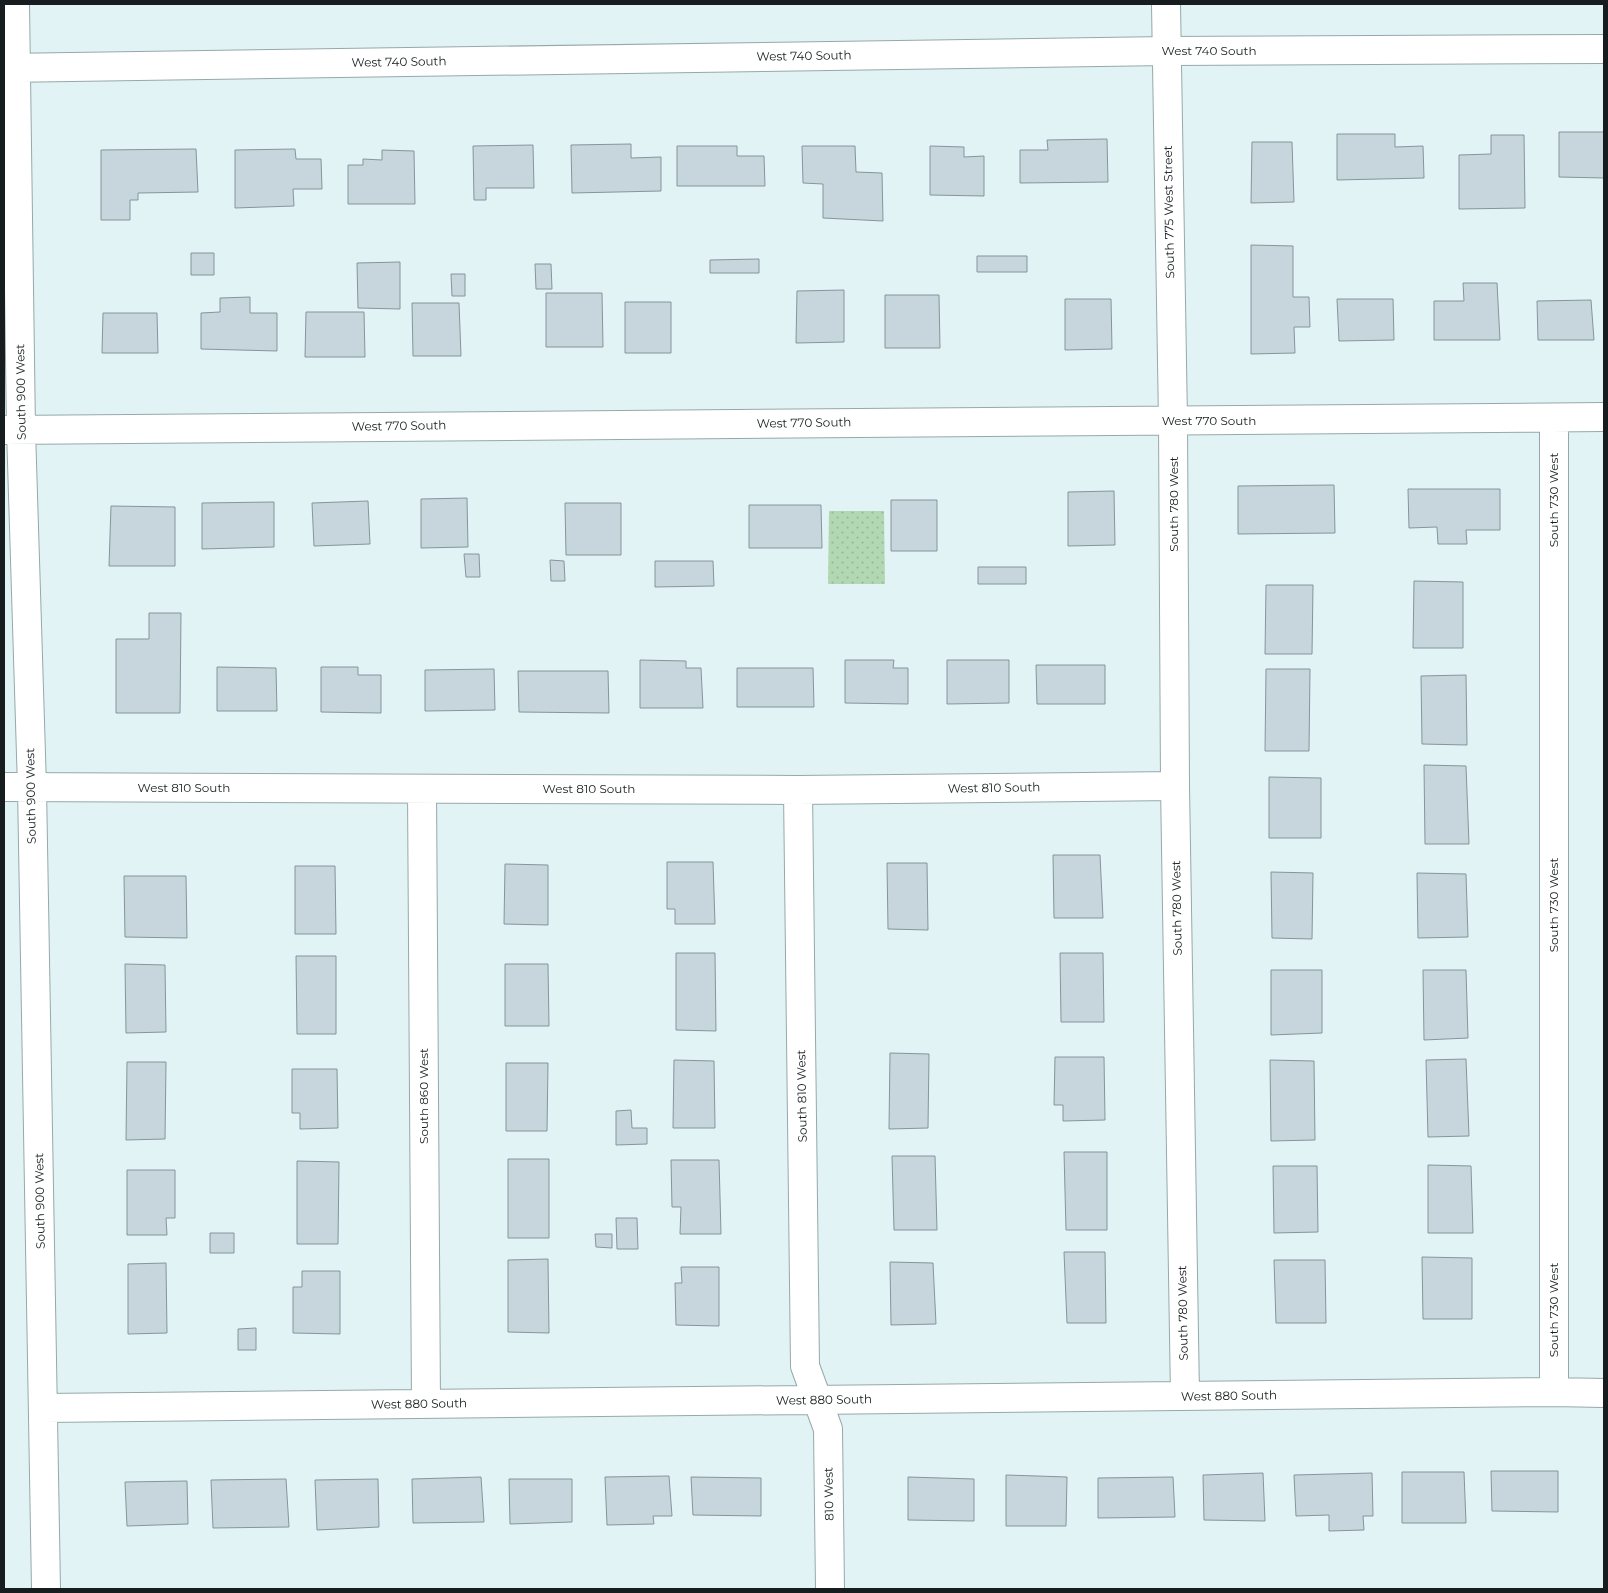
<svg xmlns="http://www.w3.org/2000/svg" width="1608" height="1593" viewBox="0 0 1608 1593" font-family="Montserrat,sans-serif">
<defs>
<pattern id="park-dots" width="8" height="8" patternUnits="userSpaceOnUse" patternTransform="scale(1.25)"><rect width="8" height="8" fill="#b2d8b3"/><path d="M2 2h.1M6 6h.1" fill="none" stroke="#98b99a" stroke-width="1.8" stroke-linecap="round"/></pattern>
</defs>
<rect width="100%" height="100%" fill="#e1f3f4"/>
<path fill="url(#park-dots)" d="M 829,511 L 884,511 L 885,584 L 828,584 Z"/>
<path fill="#c7d5dd" stroke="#87949c" d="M 1559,132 L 1604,132 L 1604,178 L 1559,177 Z
M 1337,134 L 1395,134 L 1395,147 L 1423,146 L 1424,178 L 1337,180 Z
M 1491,135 L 1524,135 L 1525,208 L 1459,209 L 1459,155 L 1491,154 Z
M 1107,139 L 1108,182 L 1020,183 L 1020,150 L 1048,150 L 1047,140 Z
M 1252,142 L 1292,142 L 1294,202 L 1251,203 Z
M 631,144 L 631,158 L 661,157 L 661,191 L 572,193 L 571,145 Z
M 533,145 L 534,188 L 486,188 L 486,200 L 474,200 L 473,146 Z
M 677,146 L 737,146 L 737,156 L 764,156 L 765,186 L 677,186 Z
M 802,146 L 855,146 L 856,172 L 882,173 L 883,221 L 823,218 L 823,184 L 803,183 Z
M 930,146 L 964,147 L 964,157 L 984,156 L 984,196 L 930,195 Z
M 196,149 L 198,192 L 138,193 L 138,200 L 130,200 L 130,220 L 101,220 L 101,150 Z
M 295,149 L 296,159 L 321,159 L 322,189 L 293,189 L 294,206 L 235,208 L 235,150 Z
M 382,150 L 414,151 L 415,204 L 348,204 L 348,165 L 363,165 L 363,159 L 382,160 Z
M 1251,245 L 1293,246 L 1293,297 L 1309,297 L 1310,327 L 1294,327 L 1295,353 L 1251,354 Z
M 191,253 L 214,253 L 214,275 L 191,275 Z
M 977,256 L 1027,256 L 1027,272 L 977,272 Z
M 759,259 L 759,273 L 710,273 L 710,260 Z
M 400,262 L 400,309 L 358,308 L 357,263 Z
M 535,264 L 551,264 L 552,289 L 536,289 Z
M 451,274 L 465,274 L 465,296 L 452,296 Z
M 1463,283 L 1497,283 L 1500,340 L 1434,340 L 1434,301 L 1464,301 Z
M 844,290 L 844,342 L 796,343 L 797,291 Z
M 546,293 L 602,293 L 603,347 L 546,347 Z
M 885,295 L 939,295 L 940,348 L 885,348 Z
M 250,297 L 250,313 L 277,313 L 277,351 L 201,349 L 201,313 L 220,312 L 220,298 Z
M 1065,299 L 1111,299 L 1112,349 L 1065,350 Z
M 1337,299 L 1393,299 L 1394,340 L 1339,341 Z
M 1591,300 L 1594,340 L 1538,340 L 1537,301 Z
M 625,302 L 671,302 L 671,353 L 625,353 Z
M 412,303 L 459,303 L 461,356 L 413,356 Z
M 306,312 L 364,312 L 365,357 L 305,357 Z
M 103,313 L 157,313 L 158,353 L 102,353 Z
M 1334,485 L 1335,533 L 1238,534 L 1238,486 Z
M 1408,489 L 1500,489 L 1500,530 L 1466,530 L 1467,544 L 1438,544 L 1437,527 L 1409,528 Z
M 1114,491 L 1115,545 L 1068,546 L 1068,492 Z
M 467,498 L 468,547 L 421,548 L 421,499 Z
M 891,500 L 937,500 L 937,551 L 891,551 Z
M 368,501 L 370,544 L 314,546 L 312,503 Z
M 274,502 L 274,547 L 202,549 L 202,503 Z
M 565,503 L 621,503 L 621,555 L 566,555 Z
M 749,505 L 821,505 L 822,548 L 749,548 Z
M 111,506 L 175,507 L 175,566 L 109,566 Z
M 464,554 L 479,554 L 480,577 L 466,577 Z
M 550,560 L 564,561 L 565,581 L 551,581 Z
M 655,561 L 713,561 L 714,586 L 655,587 Z
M 978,567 L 1026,567 L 1026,584 L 978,584 Z
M 1414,581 L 1463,582 L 1463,648 L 1413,648 Z
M 1266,585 L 1313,585 L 1312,654 L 1265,654 Z
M 149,613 L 181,613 L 180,713 L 116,713 L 116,639 L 149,639 Z
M 640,660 L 686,661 L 686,668 L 701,668 L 703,708 L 640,708 Z
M 845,660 L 894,660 L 893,668 L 908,668 L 908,704 L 845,703 Z
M 947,660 L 1009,660 L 1009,703 L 947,704 Z
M 1036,665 L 1105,665 L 1105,704 L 1037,704 Z
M 217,667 L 276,668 L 277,711 L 217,711 Z
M 321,667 L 358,667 L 358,675 L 381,675 L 381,713 L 321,712 Z
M 737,668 L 813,668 L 814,707 L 737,707 Z
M 494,669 L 495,710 L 425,711 L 425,670 Z
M 1266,669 L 1310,669 L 1309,751 L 1265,751 Z
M 518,671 L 608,671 L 609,713 L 519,712 Z
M 1466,675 L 1467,745 L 1422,744 L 1421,676 Z
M 1424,765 L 1466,766 L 1469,844 L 1425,844 Z
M 1269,777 L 1321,778 L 1321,838 L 1269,838 Z
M 1053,855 L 1100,855 L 1103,918 L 1054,918 Z
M 667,862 L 713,862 L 715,924 L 675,924 L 675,909 L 667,909 Z
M 887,863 L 927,863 L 928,930 L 888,929 Z
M 505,864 L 548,865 L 548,925 L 504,924 Z
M 295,866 L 335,866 L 336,934 L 295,934 Z
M 1271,872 L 1313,873 L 1312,939 L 1272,938 Z
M 1417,873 L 1466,874 L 1468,937 L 1418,938 Z
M 124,876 L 186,876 L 187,938 L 125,937 Z
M 676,953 L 715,953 L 716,1031 L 676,1030 Z
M 1060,953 L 1103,953 L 1104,1022 L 1061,1022 Z
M 296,956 L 336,956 L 336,1034 L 297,1034 Z
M 125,964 L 165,965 L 166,1032 L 126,1033 Z
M 505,964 L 548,964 L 549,1026 L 505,1026 Z
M 1271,970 L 1322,970 L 1322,1033 L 1271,1035 Z
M 1423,970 L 1466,970 L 1468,1038 L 1424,1040 Z
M 890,1053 L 929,1054 L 928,1128 L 889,1129 Z
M 1055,1057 L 1104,1057 L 1105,1120 L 1063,1121 L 1063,1105 L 1054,1105 Z
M 1466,1059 L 1469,1136 L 1428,1137 L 1426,1060 Z
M 674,1060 L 714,1061 L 715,1128 L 673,1128 Z
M 1270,1060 L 1314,1061 L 1315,1140 L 1271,1141 Z
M 127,1062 L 166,1062 L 165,1139 L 126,1140 Z
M 506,1063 L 548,1063 L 547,1131 L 506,1131 Z
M 292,1069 L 337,1069 L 338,1128 L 300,1129 L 300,1113 L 292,1113 Z
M 631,1110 L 632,1128 L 647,1128 L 647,1144 L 616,1145 L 616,1111 Z
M 1064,1152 L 1107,1152 L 1107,1230 L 1066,1230 Z
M 892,1156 L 935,1156 L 937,1230 L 894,1230 Z
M 508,1159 L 549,1159 L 549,1238 L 508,1238 Z
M 671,1160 L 719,1160 L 721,1234 L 680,1234 L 681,1207 L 672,1207 Z
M 297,1161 L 339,1162 L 338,1244 L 297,1244 Z
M 1428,1165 L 1471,1166 L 1473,1233 L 1428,1233 Z
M 1273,1166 L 1317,1166 L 1318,1232 L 1274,1233 Z
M 127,1170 L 175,1170 L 175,1218 L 166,1218 L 167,1235 L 127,1235 Z
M 616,1218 L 637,1218 L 638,1249 L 617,1249 Z
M 210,1233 L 234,1233 L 234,1253 L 210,1253 Z
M 595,1234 L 612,1234 L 612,1248 L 596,1247 Z
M 1064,1252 L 1105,1252 L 1106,1323 L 1067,1323 Z
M 1422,1257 L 1472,1258 L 1472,1319 L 1423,1319 Z
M 548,1259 L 549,1333 L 508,1332 L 508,1260 Z
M 1274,1260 L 1325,1260 L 1326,1323 L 1276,1323 Z
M 890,1262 L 933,1263 L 936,1324 L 891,1325 Z
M 166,1263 L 167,1333 L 128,1334 L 128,1264 Z
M 681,1267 L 719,1267 L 719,1326 L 676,1325 L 675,1283 L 682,1283 Z
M 302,1271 L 340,1271 L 340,1334 L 293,1333 L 293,1287 L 302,1287 Z
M 256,1328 L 256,1350 L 238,1350 L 238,1329 Z
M 1491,1471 L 1558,1471 L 1558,1512 L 1492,1511 Z
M 1402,1472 L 1464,1472 L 1466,1523 L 1402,1523 Z
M 1263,1473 L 1265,1521 L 1204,1520 L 1203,1475 Z
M 1372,1473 L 1373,1516 L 1363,1516 L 1364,1530 L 1329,1531 L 1329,1515 L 1296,1516 L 1294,1475 Z
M 1006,1475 L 1067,1477 L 1066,1526 L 1006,1526 Z
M 669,1476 L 672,1516 L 653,1516 L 654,1524 L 607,1525 L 605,1477 Z
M 481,1477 L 484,1522 L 413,1523 L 412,1479 Z
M 691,1477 L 761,1478 L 761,1516 L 693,1515 Z
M 908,1477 L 974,1479 L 974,1521 L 908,1520 Z
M 1173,1477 L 1175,1517 L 1098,1518 L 1098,1478 Z
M 286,1479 L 289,1527 L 213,1528 L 211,1480 Z
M 378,1479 L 379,1527 L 317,1530 L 315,1480 Z
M 509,1479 L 572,1479 L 572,1522 L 510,1524 Z
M 187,1481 L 188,1524 L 127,1526 L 125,1482 Z"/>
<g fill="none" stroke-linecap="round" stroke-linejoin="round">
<g stroke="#97a8aa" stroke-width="30">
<path id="street" d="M 15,4 L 21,430 L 32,787 L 46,1589
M 1166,4 L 1173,421 L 1175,786 L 1185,1396
M 4,68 L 1166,51 L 1604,49
M 1554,418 L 1554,1392
M 4,430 L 1604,417
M 4,787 L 798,790 L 1175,786
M 422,789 L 426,1404
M 798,790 L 805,1366 L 828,1429 L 830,1589
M 44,1408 L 1554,1392 L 1604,1393"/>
</g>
<use href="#street" stroke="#fff" stroke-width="28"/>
</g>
<g text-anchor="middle" stroke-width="4.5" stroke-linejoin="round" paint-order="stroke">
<g font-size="12" fill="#171d1e" stroke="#fff">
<text x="1209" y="55">West 740 South</text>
<text transform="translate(804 56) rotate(-1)" y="4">West 740 South</text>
<text transform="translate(399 62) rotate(-1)" y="4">West 740 South</text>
<text transform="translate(1169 212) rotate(-91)" y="4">South 775 West Street</text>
<text transform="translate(21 392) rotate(-91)" y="4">South 900 West</text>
<text x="1209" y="425">West 770 South</text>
<text transform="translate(804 423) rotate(-1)" y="4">West 770 South</text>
<text transform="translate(399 426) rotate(-1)" y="4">West 770 South</text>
<text transform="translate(1554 500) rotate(-90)" y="4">South 730 West</text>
<text transform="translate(1174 504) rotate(-90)" y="4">South 780 West</text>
<text x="184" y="792">West 810 South</text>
<text transform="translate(994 788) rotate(-1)" y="4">West 810 South</text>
<text x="589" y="793">West 810 South</text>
<text transform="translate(31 796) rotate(-91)" y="4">South 900 West</text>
<text transform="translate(1554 905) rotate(-90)" y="4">South 730 West</text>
<text transform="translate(1177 908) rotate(-91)" y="4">South 780 West</text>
<text transform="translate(424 1096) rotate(-90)" y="4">South 860 West</text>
<text transform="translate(802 1096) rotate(-91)" y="4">South 810 West</text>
<text transform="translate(40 1201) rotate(-91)" y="4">South 900 West</text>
<text transform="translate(1554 1310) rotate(-90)" y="4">South 730 West</text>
<text transform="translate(1183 1313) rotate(-91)" y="4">South 780 West</text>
<text transform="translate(1229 1396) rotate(-1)" y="4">West 880 South</text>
<text transform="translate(824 1400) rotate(-1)" y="4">West 880 South</text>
<text transform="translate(419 1404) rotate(-1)" y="4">West 880 South</text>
<text transform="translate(829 1494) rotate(-91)" y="4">810 West</text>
</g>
</g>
<rect width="1608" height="1593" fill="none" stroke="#171d1e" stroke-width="10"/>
</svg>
